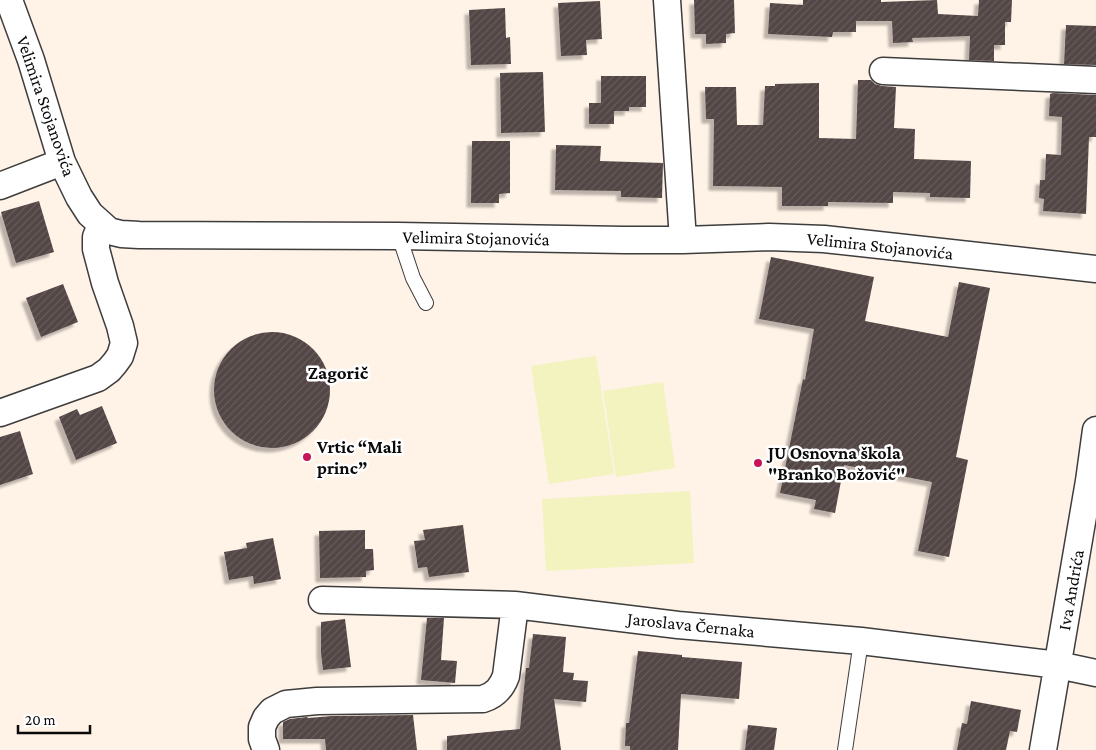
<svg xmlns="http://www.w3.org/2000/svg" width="1096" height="750" viewBox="0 0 1096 750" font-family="'Crimson Pro',serif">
<defs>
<pattern id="building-hatch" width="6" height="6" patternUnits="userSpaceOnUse" patternTransform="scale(1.25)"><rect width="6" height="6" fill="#534645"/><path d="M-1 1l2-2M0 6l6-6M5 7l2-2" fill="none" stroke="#675c5c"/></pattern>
<filter id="shadow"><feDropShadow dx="-4.5" dy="4.5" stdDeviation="1" flood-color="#0004"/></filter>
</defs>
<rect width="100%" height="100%" fill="#fff2e6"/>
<path fill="#f2f3bf" d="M 596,356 L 614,474 L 549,484 L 531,366 Z
M 663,382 L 675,468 L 616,477 L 603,391 Z
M 690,491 L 694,563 L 546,571 L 542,499 Z"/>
<path fill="url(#building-hatch)" filter="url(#shadow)" d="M 694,0 L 734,0 L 735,33 L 726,34 L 726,43 L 706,44 L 706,34 L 695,34 Z
M 803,0 L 881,0 L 881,2 L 937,0 L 938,14 L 978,16 L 979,0 L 1012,0 L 1011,22 L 1005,22 L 1005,45 L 994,45 L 994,61 L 969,60 L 970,36 L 912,38 L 913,42 L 893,43 L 892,21 L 856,21 L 856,32 L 833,32 L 832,37 L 768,34 L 770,3 L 803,5 Z
M 600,1 L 602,39 L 586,40 L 587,55 L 561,56 L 558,3 Z
M 505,8 L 506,38 L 510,37 L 511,64 L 471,65 L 469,10 Z
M 1066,25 L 1096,26 L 1096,65 L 1064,64 Z
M 543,72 L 545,132 L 501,133 L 500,73 Z
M 601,76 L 646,76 L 646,107 L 629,107 L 629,111 L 614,111 L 614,124 L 589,124 L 589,103 L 601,103 Z
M 858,80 L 871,80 L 875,84 L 882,86 L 896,87 L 894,128 L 915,129 L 914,159 L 971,161 L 970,198 L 930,197 L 930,193 L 893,192 L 893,203 L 828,202 L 828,206 L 782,206 L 782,187 L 713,186 L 714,119 L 706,119 L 705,87 L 736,87 L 737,125 L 763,125 L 765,86 L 775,86 L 775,84 L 819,83 L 819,138 L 856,139 Z
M 1053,93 L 1096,95 L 1096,137 L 1089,137 L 1086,214 L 1043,211 L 1044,199 L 1039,198 L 1040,180 L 1045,180 L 1046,154 L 1061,155 L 1062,117 L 1049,116 L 1050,94 Z
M 472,141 L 510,141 L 510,193 L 499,194 L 499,203 L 471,203 Z
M 556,145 L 601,146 L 600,161 L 663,163 L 662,198 L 621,197 L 621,191 L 555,190 Z
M 39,201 L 54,252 L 16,263 L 1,212 Z
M 771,257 L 874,277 L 865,321 L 948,337 L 959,282 L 990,288 L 956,457 L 968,460 L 949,557 L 918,551 L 932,482 L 844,465 L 835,513 L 814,509 L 816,500 L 780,493 L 803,379 L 805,380 L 814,329 L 759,319 Z
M 63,284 L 78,322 L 41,337 L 26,298 Z
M214 390a58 58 0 1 1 116 0a58 58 0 1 1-116 0Z
M 102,406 L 117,443 L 76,460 L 59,417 L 77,409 L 80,415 Z
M 20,431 L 33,474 L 0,485 L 0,437 Z
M 463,525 L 469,572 L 429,577 L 427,567 L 418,568 L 414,541 L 425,540 L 423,530 Z
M 365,530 L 365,549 L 373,549 L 374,570 L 366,571 L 366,577 L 320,578 L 319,531 Z
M 273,538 L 281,579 L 254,584 L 253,576 L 229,580 L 224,552 L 247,548 L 246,543 Z
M 427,618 L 444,618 L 441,660 L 457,661 L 455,683 L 421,680 Z
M 345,619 L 351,667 L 323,670 L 321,653 L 321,622 Z
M 533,634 L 566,637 L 563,672 L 574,673 L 573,680 L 588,681 L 586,702 L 554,699 L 561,750 L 447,750 L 447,736 L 520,729 L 526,668 L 529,668 Z
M 638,651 L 682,655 L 682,657 L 742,662 L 739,699 L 681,694 L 678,750 L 630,750 L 630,746 L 625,746 L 626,723 L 629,723 Z
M 971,701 L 1021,710 L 1017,732 L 1010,731 L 1006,750 L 957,750 L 962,723 L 967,724 Z
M 413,715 L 417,750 L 326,750 L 325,739 L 283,739 L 283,722 L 290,719 L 307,717 L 308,718 L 332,716 Z
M 748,725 L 777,728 L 774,750 L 745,750 Z"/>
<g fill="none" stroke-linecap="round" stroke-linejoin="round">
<g stroke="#3d3d3d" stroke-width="16">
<path id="service" d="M 399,236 L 413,278 L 426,303
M 845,750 L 861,641"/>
</g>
<g stroke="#3d3d3d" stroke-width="29">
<path id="minor" d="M 9,0 L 31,60 L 62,162 L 79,197 L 90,214 L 109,231 L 121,234 L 139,235 L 399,236 L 624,240 L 683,240 L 769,237 L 824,239 L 1096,269
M 667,0 L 683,240
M 883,71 L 1096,80
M 0,186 L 62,162
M 0,413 L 98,378 L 109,370 L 115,363 L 120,356 L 124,343 L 120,326 L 105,283 L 96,249 L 96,237 L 101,225
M 322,600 L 515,605 L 678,625 L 861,641 L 1058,665 L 1096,673
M 266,750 L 262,739 L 262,727 L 266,718 L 272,711 L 286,704 L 317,701 L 483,699 C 496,695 502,687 506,676 L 515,605
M 1043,750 L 1089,481 L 1096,430"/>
</g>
<use href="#service" stroke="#fff" stroke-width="14"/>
<use href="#minor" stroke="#fff" stroke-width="26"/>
</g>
<g fill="#c61556" stroke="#fff" stroke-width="2">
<circle cx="307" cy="457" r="5"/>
<circle cx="758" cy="463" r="5"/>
</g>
<g text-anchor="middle" stroke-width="5" stroke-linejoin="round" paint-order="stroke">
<g font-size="18" fill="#0a0a0a" stroke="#fff">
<text transform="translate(46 106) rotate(71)" y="6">Velimira Stojanovića</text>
<text transform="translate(476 238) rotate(1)" y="6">Velimira Stojanovića</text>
<text transform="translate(880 246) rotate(6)" y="6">Velimira Stojanovića</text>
<text transform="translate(1071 590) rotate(-80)" y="6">Iva Andrića</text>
<text transform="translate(691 625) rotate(6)" y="6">Jaroslava Černaka</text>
</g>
<g font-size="18" font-weight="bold" fill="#0a0a0a" stroke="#fff" text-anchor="start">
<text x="317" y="453">Vrtic “Mali<tspan x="317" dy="21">princ”</tspan></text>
<text x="768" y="459">JU Osnovna škola<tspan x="768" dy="21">"Branko Božović"</tspan></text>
</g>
<g font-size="19" font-weight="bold" fill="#0a0a0a" stroke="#fff">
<text x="338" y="379">Zagorič</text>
</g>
</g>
<path d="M18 725v8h72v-8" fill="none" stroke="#0a0a0a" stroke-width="2.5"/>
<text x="25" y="725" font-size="15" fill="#0a0a0a" stroke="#ffffff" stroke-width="4" paint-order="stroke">20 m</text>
</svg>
